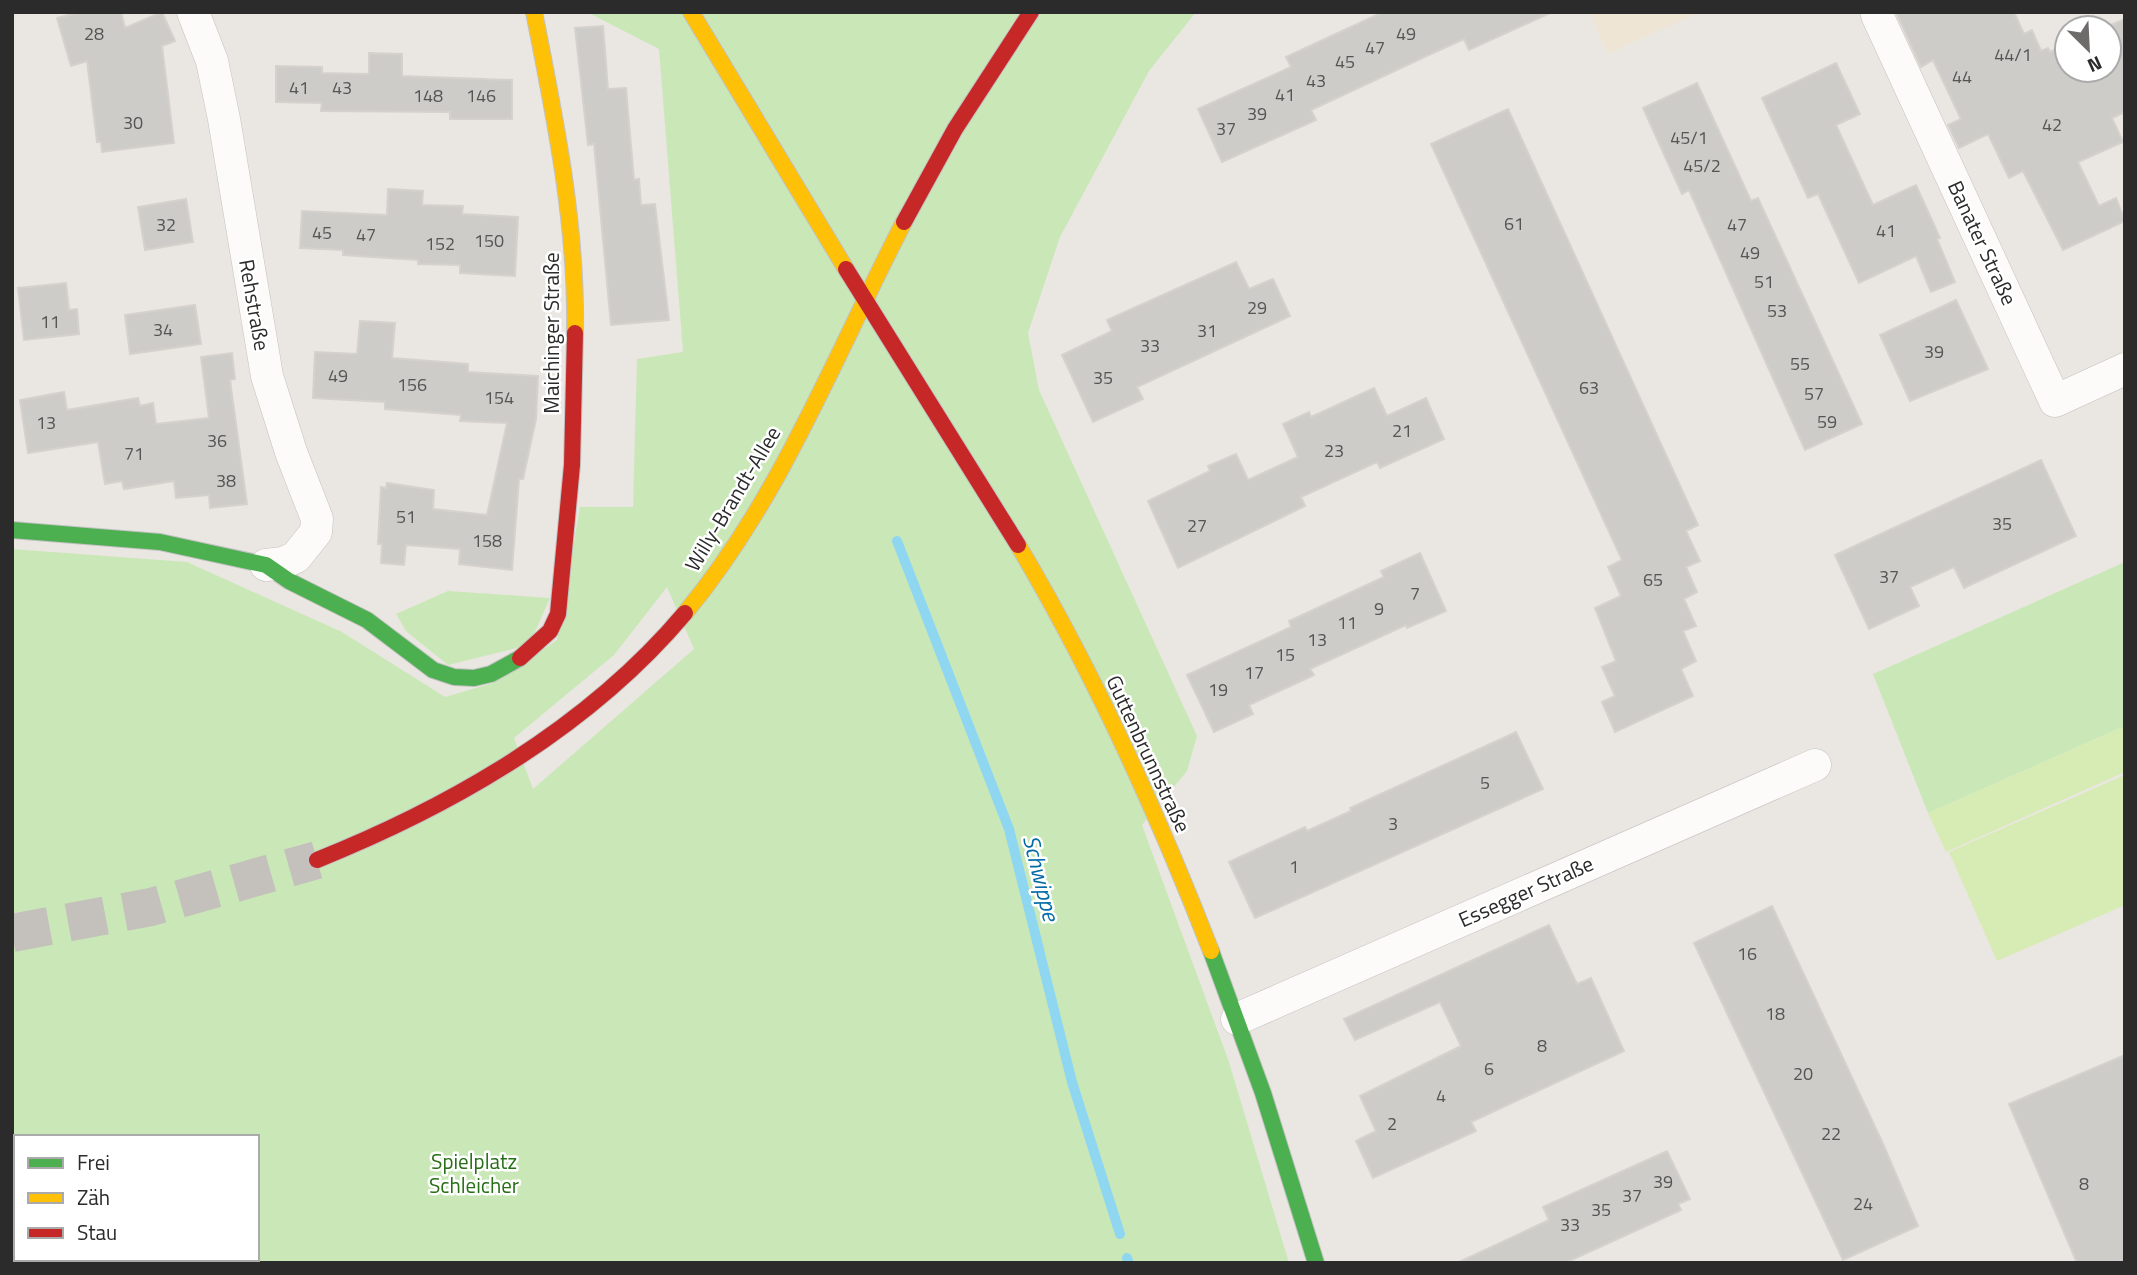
<svg xmlns="http://www.w3.org/2000/svg" width="2137" height="1275" viewBox="0 0 2137 1275" font-family="'Titillium Web',sans-serif">
<rect width="100%" height="100%" fill="#eae6e1"/>
<path fill="#eee5d5" d="M 1589,12 L 1699,12 L 1608,54 Z"/>
<path fill="#cae8b7" fill-rule="evenodd" d="M 587,12 L 1196,12 L 1149,71 L 1060,237 L 1028,333 L 1039,390 L 1197,736 L 1187,771 L 1142,825 L 1229,1062 L 1289,1263 L 12,1263 L 12,549 L 187,562 L 342,632 L 445,697 L 493,683 L 557,640 L 580,507 L 633,507 L 637,359 L 683,352 L 659,49 ZM 667,587 L 694,649 L 533,789 L 514,738 L 614,655 ZM 16,1137 L 257,1137 L 257,1259 L 16,1259 Z
M 2125,562 L 2125,726 L 1928,813 L 1873,674 Z
M 448,591 L 550,598 L 529,645 L 448,665 L 406,631 L 396,614 Z"/>
<path fill="#d6ecb4" d="M 2125,726 L 2125,772 L 1946,852 L 1928,813 Z
M 2125,775 L 2125,905 L 1997,961 L 1949,852 Z"/>
<g fill="none" stroke-linecap="round" stroke-linejoin="round">
<path stroke="#8fd6f1" stroke-width="10" d="M 897,541 L 1009,829 L 1072,1082 L 1120,1234
M 1127,1258 L 1129,1263"/>
</g>
<path fill="#ceccc8" stroke="#d5d2cd" stroke-width="2" d="M 80,12 L 121,12 L 125,28 L 162,12 L 175,41 L 162,46 L 174,143 L 102,152 L 101,142 L 97,142 L 87,61 L 71,66 L 57,18 Z
M 1383,12 L 1552,12 L 1469,50 L 1464,39 L 1433,53 L 1311,110 L 1316,120 L 1222,162 L 1198,109 L 1291,67 L 1286,57 Z
M 1896,12 L 2014,12 L 2024,34 L 2032,30 L 2041,51 L 2048,48 L 2050,52 L 2067,44 L 2067,70 L 2109,70 L 2109,28 L 2104,28 L 2125,19 L 2125,112 L 2112,118 L 2123,142 L 2078,162 L 2099,206 L 2116,198 L 2125,221 L 2063,250 L 2023,171 L 2009,178 L 1988,134 L 1959,148 L 1948,125 L 1961,119 L 1933,60 L 1921,67 Z
M 603,26 L 608,89 L 626,88 L 634,180 L 639,179 L 641,205 L 655,204 L 669,320 L 611,325 L 594,144 L 588,145 L 575,28 Z
M 369,53 L 402,54 L 402,76 L 512,80 L 512,119 L 450,119 L 450,112 L 321,111 L 322,103 L 276,102 L 276,66 L 322,67 L 322,73 L 369,74 Z
M 1836,63 L 1860,114 L 1836,125 L 1873,205 L 1916,185 L 1940,238 L 1937,239 L 1955,282 L 1931,292 L 1916,256 L 1859,283 L 1818,194 L 1808,198 L 1762,98 Z
M 1697,83 L 1751,201 L 1758,198 L 1862,424 L 1805,450 L 1689,190 L 1682,194 L 1643,108 Z
M 1508,109 L 1698,525 L 1686,531 L 1700,561 L 1686,567 L 1697,592 L 1684,599 L 1696,626 L 1683,631 L 1696,661 L 1681,669 L 1693,696 L 1615,732 L 1602,702 L 1615,696 L 1602,667 L 1616,661 L 1595,608 L 1621,596 L 1608,567 L 1622,560 L 1431,144 Z
M 388,189 L 423,191 L 422,205 L 463,206 L 462,214 L 518,217 L 515,276 L 460,273 L 460,265 L 418,264 L 418,260 L 343,255 L 343,250 L 300,248 L 302,211 L 387,215 Z
M 186,199 L 193,242 L 145,250 L 138,207 Z
M 1236,262 L 1249,289 L 1273,279 L 1290,316 L 1137,387 L 1143,399 L 1093,422 L 1062,355 L 1112,331 L 1107,320 Z
M 66,283 L 69,310 L 77,309 L 79,334 L 24,340 L 18,288 Z
M 1956,300 L 1988,369 L 1910,401 L 1880,335 Z
M 195,305 L 201,344 L 130,354 L 125,315 Z
M 360,321 L 395,323 L 392,358 L 468,364 L 468,372 L 538,376 L 536,419 L 523,479 L 519,479 L 512,570 L 459,564 L 460,549 L 406,545 L 404,565 L 381,563 L 382,544 L 378,544 L 381,487 L 386,488 L 387,483 L 434,490 L 433,509 L 487,515 L 507,423 L 460,421 L 461,415 L 385,409 L 385,402 L 313,398 L 315,352 L 357,354 Z
M 232,353 L 235,379 L 230,380 L 247,504 L 210,508 L 209,495 L 176,498 L 174,481 L 124,489 L 122,481 L 105,484 L 98,442 L 28,453 L 20,400 L 64,392 L 67,410 L 138,398 L 140,406 L 153,403 L 156,424 L 209,418 L 201,357 Z
M 1374,388 L 1387,416 L 1426,398 L 1444,439 L 1380,468 L 1377,462 L 1301,497 L 1305,506 L 1178,568 L 1148,501 L 1210,471 L 1208,466 L 1236,454 L 1248,480 L 1298,457 L 1283,424 L 1309,412 L 1311,417 Z
M 2041,460 L 2076,536 L 1964,588 L 1954,567 L 1910,587 L 1919,606 L 1869,629 L 1835,555 Z
M 1420,553 L 1446,611 L 1407,628 L 1406,625 L 1310,669 L 1314,675 L 1249,705 L 1253,714 L 1214,732 L 1187,675 L 1291,627 L 1289,621 L 1384,577 L 1381,571 Z
M 1516,732 L 1543,789 L 1255,918 L 1229,862 L 1305,827 L 1307,831 L 1351,811 L 1350,808 Z
M 1772,906 L 1884,1146 L 1918,1226 L 1843,1260 L 1694,943 Z
M 1549,925 L 1577,984 L 1591,978 L 1624,1051 L 1471,1122 L 1476,1131 L 1373,1178 L 1356,1141 L 1376,1131 L 1360,1096 L 1461,1046 L 1440,1002 L 1355,1040 L 1344,1019 Z
M 2125,1055 L 2125,1263 L 2077,1263 L 2009,1104 Z
M 1667,1151 L 1690,1199 L 1678,1204 L 1681,1210 L 1565,1263 L 1457,1263 L 1549,1220 L 1543,1207 Z"/>
<g fill="none" stroke-linecap="round" stroke-linejoin="round">
<path stroke="#c4c1bd" stroke-width="38" stroke-dasharray="38 19" stroke-linecap="butt" d="M 12,933 L 151,907 L 317,860"/>
<g stroke="#c3c2c2" stroke-width="33">
<path id="street" d="M 193,12 L 212,61 L 224,119 L 267,376 L 291,452 L 317,519 L 316,532 L 296,557 L 283,563 L 266,565
M 1877,15 L 2055,401 L 2125,369
M 1237,1019 L 1815,765"/>
</g>
<g stroke="#c3c2c2" stroke-width="18">
<path id="fast" d="M 12,530 L 160,542 L 266,565 L 289,581 L 367,620 L 433,670 L 454,677 L 474,678 L 491,674 L 520,658
M 1211,951 L 1263,1093 L 1316,1263"/>
</g>
<g stroke="#c3c2c2" stroke-width="18">
<path id="slow" d="M 534,12 C 555,118 577,225 575,333
M 691,12 L 846,269
M 1018,545 C 1094,673 1157,812 1211,951
M 685,613 C 781,498 836,353 904,222"/>
</g>
<g stroke="#c3c2c2" stroke-width="18">
<path id="jam" d="M 904,222 L 955,129 L 1031,12
M 846,269 L 1018,545
M 520,658 L 550,631 L 558,614 L 572,465 L 575,333
M 317,860 C 454,805 588,728 685,613"/>
</g>
<use href="#street" stroke="#fcfbfa" stroke-width="32"/>
<use href="#fast" stroke="#4caf50" stroke-width="16"/>
<use href="#slow" stroke="#ffc107" stroke-width="16"/>
<use href="#jam" stroke="#c62828" stroke-width="16"/>
</g>
<g text-anchor="middle" stroke-width="5" stroke-linejoin="round" paint-order="stroke">
<g font-size="18" fill="#565554">
<text x="94" y="40">28</text>
<text x="1406" y="40">49</text>
<text x="1375" y="54">47</text>
<text x="2013" y="61">44/1</text>
<text x="1345" y="68">45</text>
<text x="1962" y="83">44</text>
<text x="1316" y="87">43</text>
<text x="299" y="94">41</text>
<text x="342" y="94">43</text>
<text x="1285" y="101">41</text>
<text x="428" y="102">148</text>
<text x="481" y="102">146</text>
<text x="1257" y="120">39</text>
<text x="133" y="129">30</text>
<text x="2052" y="131">42</text>
<text x="1226" y="135">37</text>
<text x="1689" y="144">45/1</text>
<text x="1702" y="172">45/2</text>
<text x="1514" y="230">61</text>
<text x="166" y="231">32</text>
<text x="1737" y="231">47</text>
<text x="1886" y="237">41</text>
<text x="322" y="239">45</text>
<text x="366" y="241">47</text>
<text x="489" y="247">150</text>
<text x="440" y="250">152</text>
<text x="1750" y="259">49</text>
<text x="1764" y="288">51</text>
<text x="1257" y="314">29</text>
<text x="1777" y="317">53</text>
<text x="50" y="328">11</text>
<text x="163" y="336">34</text>
<text x="1207" y="337">31</text>
<text x="1150" y="352">33</text>
<text x="1934" y="358">39</text>
<text x="1800" y="370">55</text>
<text x="338" y="382">49</text>
<text x="1103" y="384">35</text>
<text x="412" y="391">156</text>
<text x="1589" y="394">63</text>
<text x="1814" y="400">57</text>
<text x="499" y="404">154</text>
<text x="1827" y="428">59</text>
<text x="46" y="429">13</text>
<text x="1402" y="437">21</text>
<text x="217" y="447">36</text>
<text x="1334" y="457">23</text>
<text x="134" y="460">71</text>
<text x="226" y="487">38</text>
<text x="406" y="523">51</text>
<text x="2002" y="530">35</text>
<text x="1197" y="532">27</text>
<text x="487" y="547">158</text>
<text x="1889" y="583">37</text>
<text x="1653" y="586">65</text>
<text x="1415" y="600">7</text>
<text x="1379" y="615">9</text>
<text x="1347" y="629">11</text>
<text x="1317" y="646">13</text>
<text x="1285" y="661">15</text>
<text x="1254" y="679">17</text>
<text x="1218" y="696">19</text>
<text x="1485" y="789">5</text>
<text x="1393" y="830">3</text>
<text x="1294" y="873">1</text>
<text x="1747" y="960">16</text>
<text x="1775" y="1020">18</text>
<text x="1542" y="1052">8</text>
<text x="1489" y="1075">6</text>
<text x="1803" y="1080">20</text>
<text x="1441" y="1102">4</text>
<text x="1392" y="1130">2</text>
<text x="1831" y="1140">22</text>
<text x="1663" y="1188">39</text>
<text x="2084" y="1190">8</text>
<text x="1632" y="1202">37</text>
<text x="1863" y="1210">24</text>
<text x="1601" y="1216">35</text>
<text x="1570" y="1231">33</text>
</g>
<g font-size="21" fill="#2b2b2b" stroke="#fff">
<text transform="translate(1982 243) rotate(65)" y="7">Banater Straße</text>
<text transform="translate(254 305) rotate(80)" y="7">Rehstraße</text>
<text transform="translate(552 333) rotate(-90)" y="7">Maichinger Straße</text>
<text transform="translate(733 499) rotate(-59)" y="7">Willy-Brandt-Allee</text>
<text transform="translate(1148 754) rotate(65)" y="7">Guttenbrunnstraße</text>
<text transform="translate(1526 892) rotate(-24)" y="7">Essegger Straße</text>
</g>
<g font-size="21" fill="#266f15" stroke="#fff">
<text x="474" y="1169">Spielplatz<tspan x="474" dy="24">Schleicher</tspan></text>
</g>
<g font-size="23" font-style="italic" fill="#036ca8" stroke="#fff">
<text transform="translate(1041 878) rotate(76)" y="8">Schwippe</text>
</g>
</g>
<rect width="2137" height="1275" fill="none" stroke="#2b2b2b" stroke-width="28"/>
<rect x="14" y="1135" width="245" height="126" fill="#ffffff" stroke="#aaaaaa" stroke-width="2"/>
<rect x="28" y="1158" width="35" height="10" fill="#4caf50" stroke="#aaaaaa" stroke-width="2"/>
<text x="77" y="1170" font-size="21" fill="#2b2b2b">Frei</text>
<rect x="28" y="1193" width="35" height="10" fill="#ffc107" stroke="#aaaaaa" stroke-width="2"/>
<text x="77" y="1205" font-size="21" fill="#2b2b2b">Zäh</text>
<rect x="28" y="1228" width="35" height="10" fill="#c62828" stroke="#aaaaaa" stroke-width="2"/>
<text x="77" y="1240" font-size="21" fill="#2b2b2b">Stau</text>
<g transform="translate(2088 49) rotate(156)"><circle r="33" fill="#ffffff" stroke="#aaaaaa" stroke-width="2"/>
<path d="M0-5L12 26L0 18L-12 26Z" fill="#6e6c6b"/>
<text y="-10" font-size="19" font-weight="bold" text-anchor="middle" fill="#2b2b2b">N</text>
</g>
</svg>
